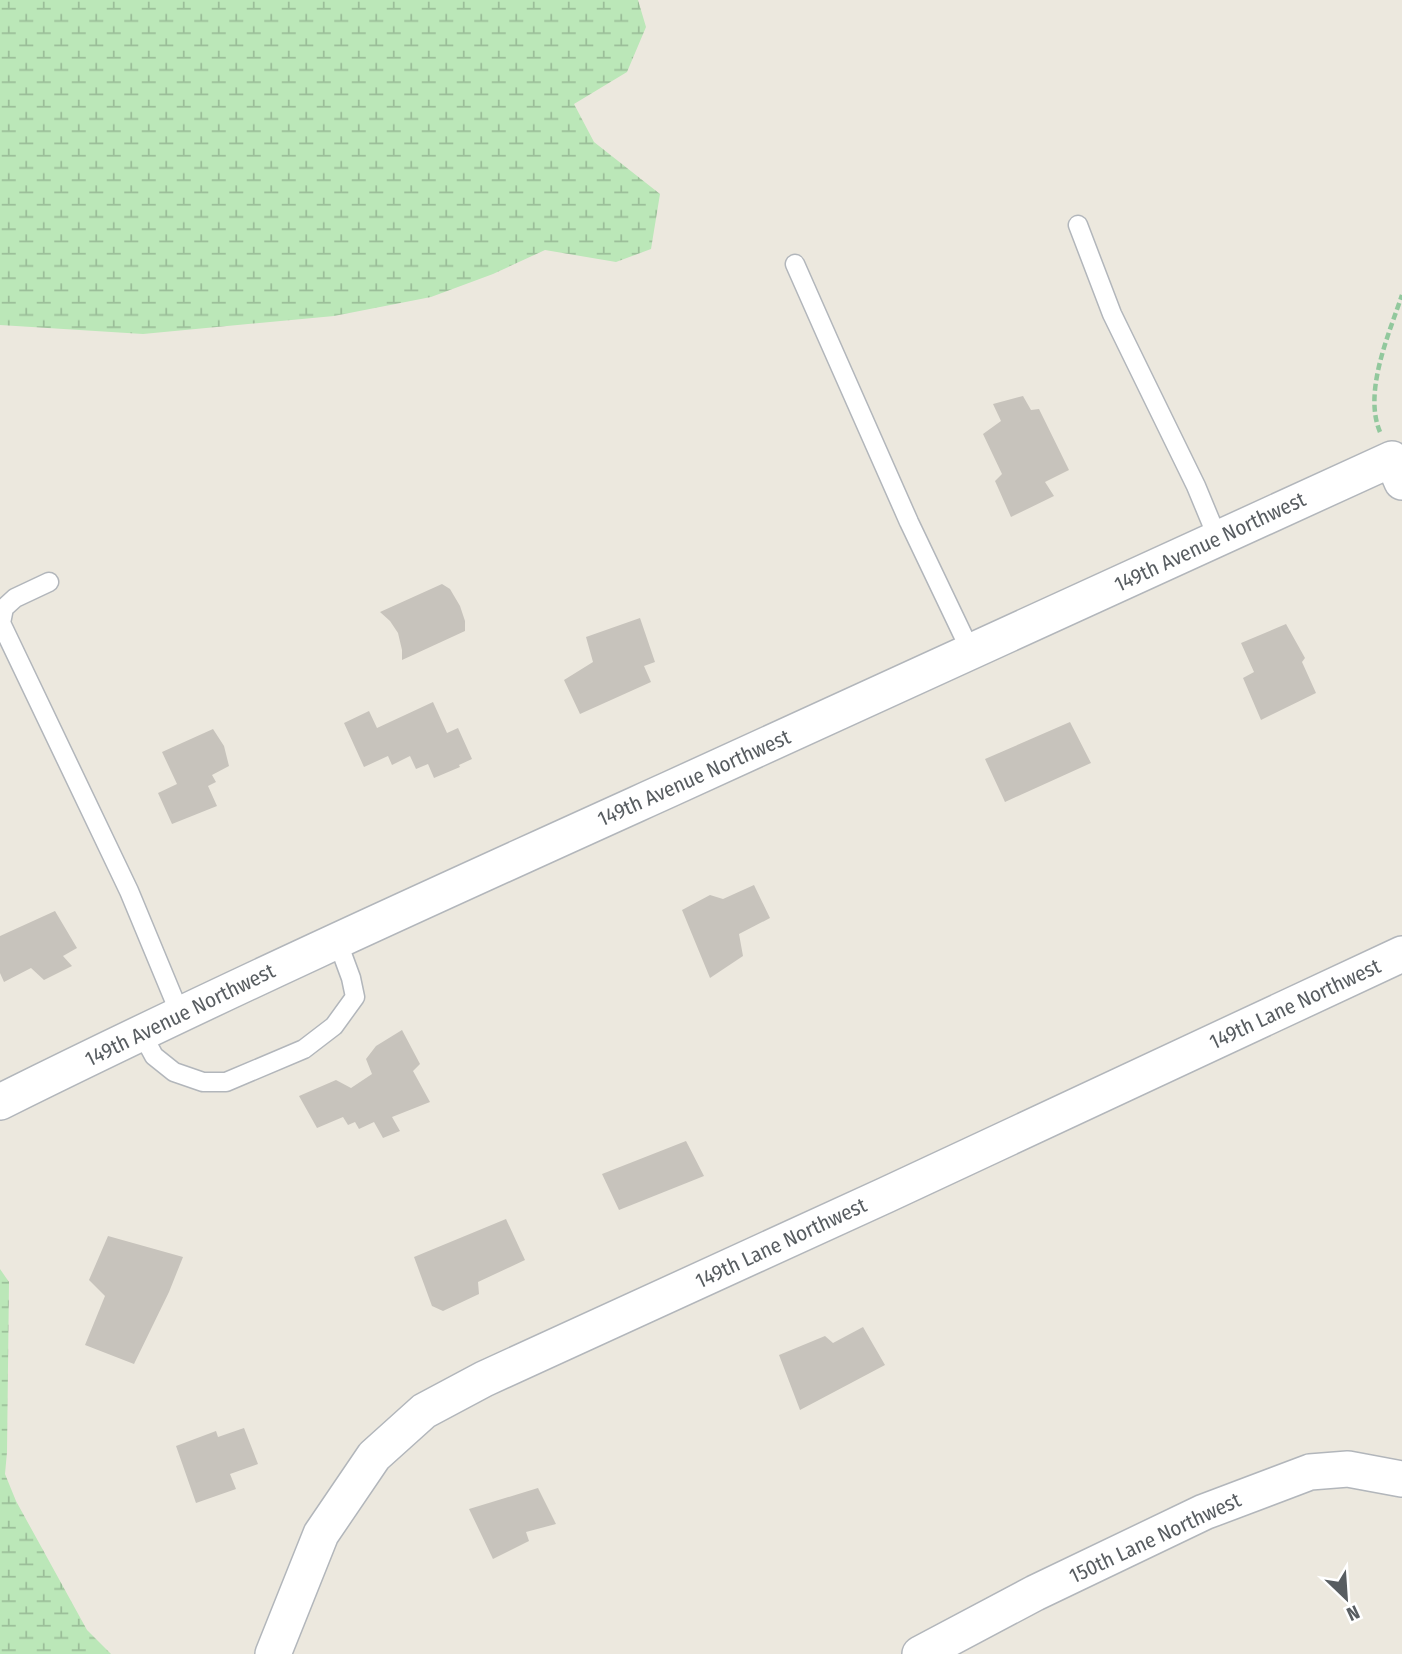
<svg xmlns="http://www.w3.org/2000/svg" width="1402" height="1654" viewBox="0 0 1402 1654" font-family="'Fira Sans Condensed',sans-serif">
<defs>
<pattern id="wetland-marsh" width="20" height="14" patternUnits="userSpaceOnUse" patternTransform="scale(1.75)"><rect width="20" height="14" fill="#bbe7b8"/><path d="M1 5h8M5 5V1M11 12h8M15 12V8" fill="none" stroke="#9bbe99"/></pattern>
</defs>
<rect width="100%" height="100%" fill="#ece8de"/>
<path fill="url(#wetland-marsh)" d="M 0,0 L 638,0 L 646,27 L 627,72 L 574,104 L 594,142 L 660,194 L 651,249 L 616,262 L 545,250 L 493,274 L 431,297 L 334,316 L 143,334 L 0,325 Z
M 0,1269 L 9,1282 L 7,1452 L 5,1474 L 16,1501 L 87,1630 L 111,1654 L 0,1654 Z"/>
<path fill="#c7c3bc" d="M 1023,396 L 1031,410 L 1039,409 L 1069,470 L 1045,482 L 1054,496 L 1011,517 L 995,481 L 1002,474 L 983,434 L 1001,421 L 993,404 Z
M 442,584 L 450,589 L 460,606 L 465,621 L 465,631 L 402,660 L 402,650 L 398,633 L 390,621 L 380,612 Z
M 640,618 L 655,662 L 644,666 L 651,682 L 580,714 L 564,680 L 593,662 L 586,637 Z
M 1286,624 L 1305,658 L 1302,662 L 1316,693 L 1261,720 L 1243,678 L 1254,672 L 1241,643 Z
M 433,702 L 447,733 L 458,728 L 472,759 L 459,765 L 460,767 L 434,778 L 428,764 L 416,769 L 410,756 L 392,765 L 388,756 L 364,767 L 344,723 L 369,711 L 377,728 Z
M 1070,722 L 1091,763 L 1005,802 L 985,759 Z
M 213,729 L 224,746 L 229,766 L 212,775 L 216,782 L 208,786 L 217,806 L 172,824 L 158,793 L 177,784 L 162,752 Z
M 754,885 L 770,918 L 739,934 L 743,956 L 710,978 L 682,910 L 710,895 L 723,899 Z
M 55,911 L 77,948 L 63,956 L 72,966 L 44,980 L 31,968 L 4,982 L 0,973 L 0,936 Z
M 402,1030 L 420,1064 L 413,1071 L 430,1102 L 392,1117 L 400,1131 L 383,1138 L 374,1122 L 359,1129 L 355,1122 L 348,1125 L 343,1117 L 317,1128 L 299,1096 L 336,1080 L 351,1088 L 372,1074 L 366,1059 L 376,1046 Z
M 686,1141 L 704,1176 L 619,1210 L 602,1174 Z
M 506,1219 L 525,1260 L 478,1282 L 479,1294 L 443,1311 L 432,1306 L 414,1257 Z
M 108,1236 L 183,1257 L 169,1292 L 134,1364 L 85,1345 L 105,1296 L 89,1280 Z
M 863,1327 L 885,1365 L 800,1410 L 779,1355 L 825,1336 L 833,1343 Z
M 244,1428 L 258,1464 L 230,1474 L 236,1489 L 196,1503 L 176,1446 L 216,1431 L 218,1437 Z
M 538,1488 L 556,1524 L 526,1532 L 529,1541 L 493,1559 L 469,1509 Z"/>
<g fill="none" stroke-linecap="round" stroke-linejoin="round">
<g stroke="#b2b6bb" stroke-width="21">
<path id="lane" d="M 1078,225 L 1112,314 L 1196,486 L 1218,539
M 795,264 L 909,522 L 971,652
M 49,582 L 15,598 L 4,608 L 1,623 L 129,891 L 180,1014
M 141,1032 L 154,1056 L 174,1072 L 203,1082 L 226,1082 L 304,1049 L 334,1026 L 355,997 L 351,978 L 337,940"/>
</g>
<g stroke="#b2b6bb" stroke-width="38">
<path id="street" d="M 0,1102 C 221,992 445,891 670,789 C 911,679 1152,570 1392,459 L 1402,482
M 273,1654 L 321,1534 L 374,1456 L 424,1411 L 484,1379 L 886,1195 L 1402,954
M 920,1654 L 1035,1593 L 1204,1512 L 1310,1472 L 1348,1469 L 1402,1479"/>
</g>
<path stroke="#92c89d" stroke-width="4.5" stroke-dasharray="7 3.5" stroke-linecap="butt" d="M 1380,432 C 1363,392 1389,334 1402,295"/>
<use href="#lane" stroke="#fff" stroke-width="18"/>
<use href="#street" stroke="#fff" stroke-width="35"/>
</g>
<g text-anchor="middle" stroke-width="5" stroke-linejoin="round" paint-order="stroke">
<g font-size="21" fill="#585d61" stroke="#fff">
<text transform="translate(1210 542) rotate(-25)" y="7">149th Avenue Northwest</text>
<text transform="translate(694 778) rotate(-24)" y="7">149th Avenue Northwest</text>
<text transform="translate(1295 1004) rotate(-25)" y="7">149th Lane Northwest</text>
<text transform="translate(180 1015) rotate(-26)" y="7">149th Avenue Northwest</text>
<text transform="translate(781 1243) rotate(-25)" y="7">149th Lane Northwest</text>
<text transform="translate(1155 1538) rotate(-25)" y="7">150th Lane Northwest</text>
</g>
</g>
<g transform="translate(1346 1598) rotate(155)" stroke="#ffffff" stroke-width="5" paint-order="stroke">
<path d="M0-5L12 26L0 18L-12 26Z" fill="#585d61"/>
<text y="-10" font-size="19" font-weight="bold" text-anchor="middle" fill="#585d61">N</text>
</g>
</svg>
